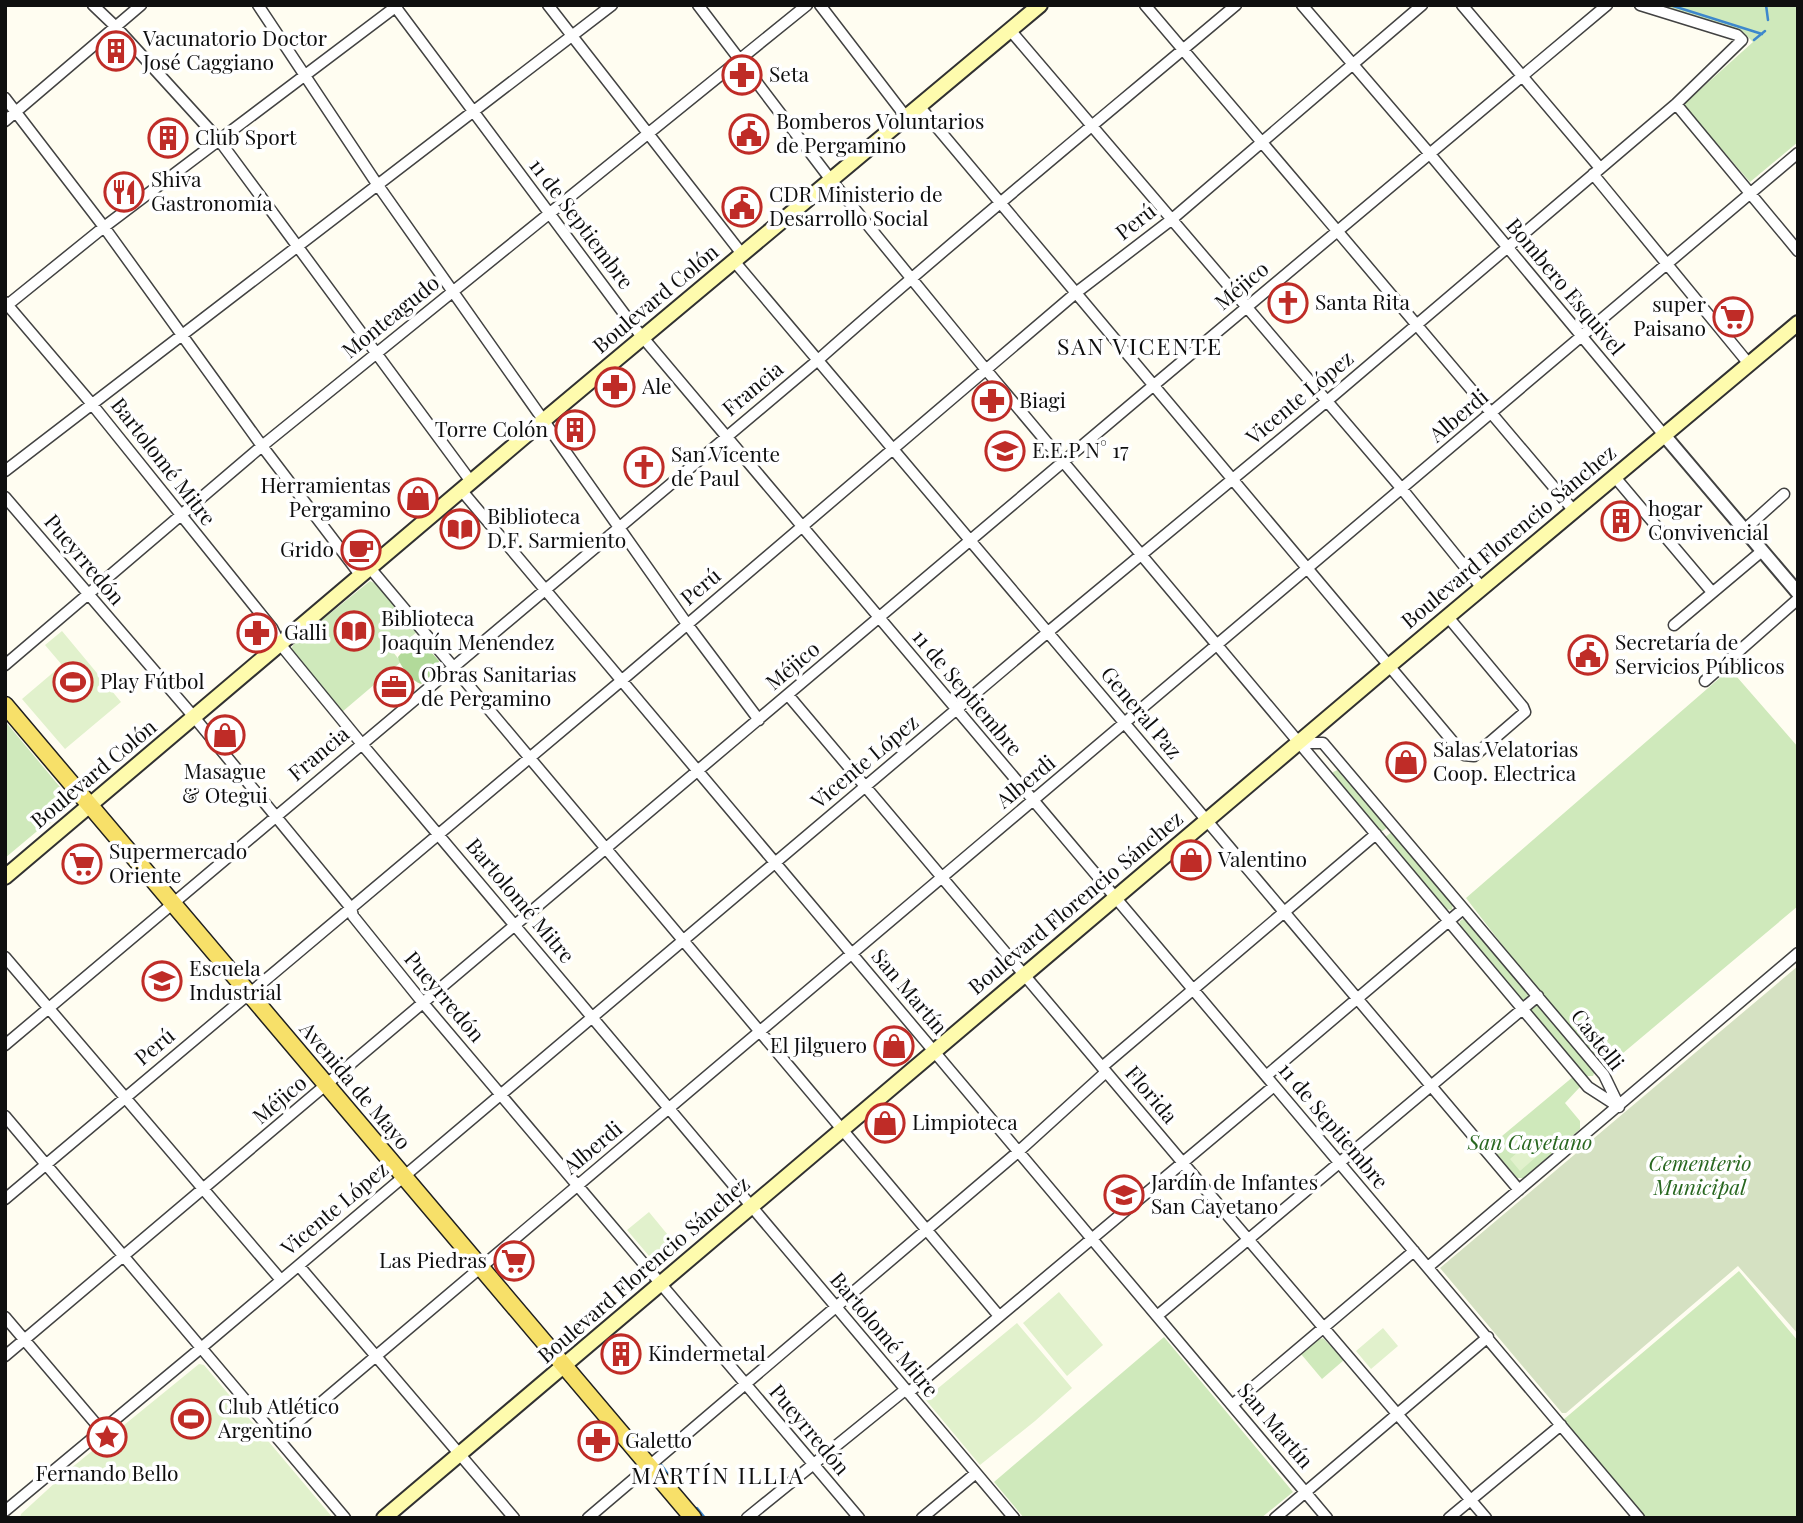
<svg xmlns="http://www.w3.org/2000/svg" width="1803" height="1523" viewBox="0 0 1803 1523" font-family="'Playfair Display',serif">
<rect width="100%" height="100%" fill="#fffdf1"/>
<path fill="#cfe9bb" d="M 1655,5 L 1798,5 L 1798,142 L 1750,182 L 1683,105 L 1753,42 L 1743,32 Z
M 370,581 L 378,585 L 418,631 L 393,652 L 401,662 L 342,712 L 291,649 L 295,642 Z
M 1730,669 L 1798,747 L 1798,906 L 1610,1064 L 1603,1066 L 1540,994 L 1466,898 Z
M 5,721 L 70,799 L 71,803 L 49,824 L 42,827 L 5,858 Z
M 1340,769 L 1389,826 L 1380,833 L 1334,778 L 1333,772 Z
M 1393,831 L 1453,902 L 1452,910 L 1444,909 L 1384,838 Z
M 1465,918 L 1531,995 L 1523,1002 L 1459,926 L 1460,921 Z
M 1538,1003 L 1595,1071 L 1593,1076 L 1584,1076 L 1530,1010 Z
M 1574,1076 L 1580,1087 L 1565,1103 L 1580,1121 L 1580,1129 L 1525,1178 L 1517,1178 L 1490,1146 Z
M 1739,1271 L 1798,1341 L 1798,1518 L 1646,1518 L 1563,1420 Z
M 1164,1337 L 1293,1492 L 1261,1518 L 1024,1518 L 994,1482 Z
M 1323,1338 L 1344,1360 L 1322,1379 L 1301,1354 L 1318,1340 Z"/>
<path fill="#b2da9a" d="M 415,640 L 424,644 L 439,661 L 435,673 L 421,684 C 412,681 400,667 398,657 L 409,644 Z"/>
<path fill="#d5e1c2" d="M 1798,966 L 1798,1334 L 1738,1266 L 1566,1413 L 1562,1413 L 1440,1268 Z"/>
<path fill="#e1f1cc" d="M 62,631 L 121,702 L 65,749 L 22,699 L 62,665 L 45,645 Z
M 1534,1138 L 1544,1150 L 1520,1171 L 1510,1159 Z
M 649,1212 L 677,1246 L 655,1263 L 627,1230 Z
M 1059,1292 L 1103,1345 L 1067,1376 L 1023,1323 Z
M 1017,1323 L 1072,1388 L 1035,1421 L 980,1465 L 925,1399 Z
M 1383,1328 L 1398,1346 L 1371,1369 L 1356,1351 Z
M 199,1364 L 204,1365 L 333,1518 L 20,1518 L 21,1514 L 70,1469 Z"/>
<g fill="none" stroke-linecap="round" stroke-linejoin="round">
<path stroke="#3e88cc" stroke-width="2.5" d="M 1670,5 L 1762,34
M 1766,5 L 1768,20
M 1754,40 L 1765,31
M 659,1462 L 672,1479
M 697,1508 L 705,1518"/>
<g stroke="#424242" stroke-width="13">
<path id="minor" d="M 93,5 L 116,27 L 219,140 L 472,483
M 258,5 L 377,184 L 687,624 L 759,720
M 394,5 L 634,327 L 1639,1518
M 548,5 L 742,254
M 698,5 L 831,180 L 987,371 L 1588,1087 L 1619,1107
M 820,5 L 906,117
M 1145,5 C 1289,173 1431,342 1574,511
M 1302,5 L 1429,153 L 1664,435
M 1462,5 L 1600,168
M 1010,30 L 1402,489 L 1482,588
M 5,98 L 104,227 L 262,446 L 361,576
M 1676,104 L 1798,251
M 919,106 L 1464,755 L 1474,756 L 1525,712 L 1523,707 L 1448,617
M 5,121 L 141,5
M 1593,174 L 1749,364
M 734,261 L 1519,1190
M 5,302 L 91,403 L 272,628 L 280,644 L 361,743 L 1014,1518
M 5,307 L 104,227 L 398,5
M 5,471 L 612,5
M 1614,476 L 1712,592
M 462,491 L 1327,1518
M 5,497 L 194,717 L 351,908 L 353,916 L 423,1003 L 859,1518
M 1744,530 L 1784,494
M 370,568 L 999,1316
M 1674,625 L 1762,551
M 5,665 L 262,446 L 807,5
M 1705,681 L 1798,599
M 788,695 L 1183,1163 L 1486,1518
M 1298,743 L 1323,743 L 1604,1075 L 1619,1106
M 5,957 L 281,1280
M 5,1045 L 818,360 C 954,239 1096,123 1236,5
M 1102,1067 L 1376,834
M 1266,1076 L 1463,909
M 5,1116 L 345,1518
M 5,1199 L 621,681 L 1077,292 L 1171,220 L 1422,5
M 299,1266 L 514,1518
M 1428,1267 L 1798,953
M 1157,1316 L 1538,996
M 5,1317 L 102,1431
M 5,1356 L 1154,385 L 1607,5
M 908,1393 L 1274,1086
M 1232,1405 L 1414,1251
M 278,1439 L 1798,153
M 5,1511 L 201,1348 L 1048,632 L 1327,401 L 1676,104 L 1742,40 L 1737,35 L 1640,5
M 588,1518 L 1019,1151 L 1106,1072
M 747,1518 L 905,1390
M 922,1518 L 976,1473
M 1275,1518 L 1488,1337
M 1449,1518 L 1561,1425"/>
</g>
<g stroke="#424242" stroke-width="16">
<path id="tertiary" d="M 1664,435 L 1798,593"/>
</g>
<g stroke="#313131" stroke-width="18">
<path id="secondary" d="M 5,877 L 544,420 L 1040,5
M 384,1518 L 1390,665 L 1798,323"/>
</g>
<g stroke="#202020" stroke-width="19">
<path id="primary" d="M 5,705 L 693,1518"/>
</g>
<use href="#minor" stroke="#fff" stroke-width="10"/>
<use href="#tertiary" stroke="#fff" stroke-width="12"/>
<use href="#secondary" stroke="#fefbad" stroke-width="14"/>
<use href="#primary" stroke="#f7e069" stroke-width="16"/>
</g>
<defs>
<g id="building-ring" transform="scale(2.0125)"><circle r="9.5" fill="#fff" stroke="#bf2c27" stroke-width="1.5"/><path d="M-4-6H4V6H1V3H-1V6H-4ZM-2.5-4.3h1.7v1.8h-1.7ZM.8-4.3h1.7v1.8H.8ZM-2.5-1h1.7V.8h-1.7ZM.8-1h1.7V.8H.8Z" fill="#bf2c27"/></g>
<g id="pharmacy-ring" transform="scale(2.0125)"><circle r="9.5" fill="#fff" stroke="#bf2c27" stroke-width="1.5"/><path d="M-2-6h4v4h4v4h-4v4h-4v-4h-4v-4h4Z" fill="#bf2c27"/></g>
<g id="civic-ring" transform="scale(2.0125)"><circle r="9.5" fill="#fff" stroke="#bf2c27" stroke-width="1.5"/><path d="M-.6-6.5H3V-4.5H.6V-3L4-1V1h2V6H-6V1h2V-1L-.6-3ZM-1.2 2.5V6h2.4V2.5Z" fill="#bf2c27"/></g>
<g id="restaurant-ring" transform="scale(2.0125)"><circle r="9.5" fill="#fff" stroke="#bf2c27" stroke-width="1.5"/><path d="M-5-6h1v4h1v-4h1v4h1v-4h1v5L-1.5 .5V6h-2V.5L-5-1ZM5-6V6H3V1.5H1.5Q1.5-4 5-6Z" fill="#bf2c27"/></g>
<g id="church-ring" transform="scale(2.0125)"><circle r="9.5" fill="#fff" stroke="#bf2c27" stroke-width="1.5"/><path d="M-1.2-6h2.4v3.5h3.3v2.4h-3.3V6h-2.4V-.1h-3.3v-2.4h3.3Z" fill="#bf2c27"/></g>
<g id="supermarket-ring" transform="scale(2.0125)"><circle r="9.5" fill="#fff" stroke="#bf2c27" stroke-width="1.5"/><path d="M-6-5.5h2.5l.6 2H6L4.5 2H-2.5L-4.4-4H-6ZM-1.5 3.2a1.3 1.3 0 1 0 .1 0ZM3 3.2a1.3 1.3 0 1 0 .1 0Z" fill="#bf2c27"/></g>
<g id="school-ring" transform="scale(2.0125)"><circle r="9.5" fill="#fff" stroke="#bf2c27" stroke-width="1.5"/><path d="M0-5L7-2L0 1L-7-2ZM-4 1L0 2.5L4 1V4Q0 6-4 4Z" fill="#bf2c27"/></g>
<g id="shop-ring" transform="scale(2.0125)"><circle r="9.5" fill="#fff" stroke="#bf2c27" stroke-width="1.5"/><path d="M-5-2.5h2.3a2.7 3.5 0 0 1 5.4 0H5L5.5 6h-11ZM-1.5-2.5h3a1.5 2.3 0 0 0-3 0Z" fill="#bf2c27"/></g>
<g id="library-ring" transform="scale(2.0125)"><circle r="9.5" fill="#fff" stroke="#bf2c27" stroke-width="1.5"/><path d="M-6-4Q-3-5.5-.7-3.5V5Q-3 3-6 4ZM6-4Q3-5.5 .7-3.5V5Q3 3 6 4Z" fill="#bf2c27"/></g>
<g id="cafe-ring" transform="scale(2.0125)"><circle r="9.5" fill="#fff" stroke="#bf2c27" stroke-width="1.5"/><path d="M-5.5-4.5H6V0H3Q3 3.5 0 3.5H-2.5Q-5.5 3.5-5.5 0ZM3-3.2v2h1.7v-2ZM-6 4.5H4V6H-6Z" fill="#bf2c27"/></g>
<g id="stadium-ring" transform="scale(2.0125)"><circle r="9.5" fill="#fff" stroke="#bf2c27" stroke-width="1.5"/><path d="M0-5a6.5 5 0 1 0 0 10a6.5 5 0 1 0 0-10ZM-3.5-1.8h7v3.6h-7Z" fill="#bf2c27"/></g>
<g id="office-ring" transform="scale(2.0125)"><circle r="9.5" fill="#fff" stroke="#bf2c27" stroke-width="1.5"/><path d="M-6-3h4V-5.5h4V-3h4V5H-6ZM-1-4.5V-3h2v-1.5ZM-6 0V1H6V0Z" fill="#bf2c27"/></g>
<g id="sight-ring" transform="scale(2.0125)"><circle r="9.5" fill="#fff" stroke="#bf2c27" stroke-width="1.5"/><path d="M0-6L1.8-2.2L6-1.7L2.9 1.2L3.7 5.4L0 3.3L-3.7 5.4L-2.9 1.2L-6-1.7L-1.8-2.2Z" fill="#bf2c27"/></g>
</defs>
<g fill-rule="evenodd">
<use href="#building-ring" x="116" y="51"/>
<use href="#pharmacy-ring" x="742" y="75"/>
<use href="#civic-ring" x="749" y="134"/>
<use href="#building-ring" x="168" y="138"/>
<use href="#restaurant-ring" x="124" y="192"/>
<use href="#civic-ring" x="742" y="207"/>
<use href="#church-ring" x="1288" y="303"/>
<use href="#supermarket-ring" x="1733" y="317"/>
<use href="#pharmacy-ring" x="615" y="387"/>
<use href="#pharmacy-ring" x="992" y="401"/>
<use href="#building-ring" x="575" y="430"/>
<use href="#school-ring" x="1005" y="451"/>
<use href="#church-ring" x="644" y="467"/>
<use href="#shop-ring" x="418" y="498"/>
<use href="#building-ring" x="1621" y="521"/>
<use href="#library-ring" x="460" y="529"/>
<use href="#cafe-ring" x="361" y="550"/>
<use href="#library-ring" x="354" y="631"/>
<use href="#pharmacy-ring" x="257" y="633"/>
<use href="#civic-ring" x="1588" y="655"/>
<use href="#stadium-ring" x="73" y="682"/>
<use href="#office-ring" x="394" y="687"/>
<use href="#shop-ring" x="225" y="735"/>
<use href="#shop-ring" x="1406" y="762"/>
<use href="#shop-ring" x="1191" y="860"/>
<use href="#supermarket-ring" x="82" y="864"/>
<use href="#school-ring" x="162" y="981"/>
<use href="#shop-ring" x="894" y="1046"/>
<use href="#shop-ring" x="885" y="1123"/>
<use href="#school-ring" x="1124" y="1195"/>
<use href="#supermarket-ring" x="514" y="1261"/>
<use href="#building-ring" x="621" y="1354"/>
<use href="#stadium-ring" x="191" y="1419"/>
<use href="#sight-ring" x="107" y="1437"/>
<use href="#pharmacy-ring" x="598" y="1441"/>
</g>
<g text-anchor="middle" stroke-width="7" stroke-linejoin="round" paint-order="stroke">
<g font-size="21" fill="#0f0f0f" stroke="#fff" text-anchor="start">
<text x="143" y="46">Vacunatorio Doctor<tspan x="143" dy="24">José Caggiano</tspan></text>
<text x="769" y="82">Seta</text>
<text x="776" y="129">Bomberos Voluntarios<tspan x="776" dy="24">de Pergamino</tspan></text>
<text x="195" y="145">Club Sport</text>
<text x="151" y="187">Shiva<tspan x="151" dy="24">Gastronomía</tspan></text>
<text x="769" y="202">CDR Ministerio de<tspan x="769" dy="24">Desarrollo Social</tspan></text>
<text x="1315" y="310">Santa Rita</text>
<text x="1706" y="312" text-anchor="end">super<tspan x="1706" dy="24">Paisano</tspan></text>
<text x="642" y="394">Ale</text>
<text x="1019" y="408">Biagi</text>
<text x="548" y="437" text-anchor="end">Torre Colón</text>
<text x="1032" y="458">E.E.P N° 17</text>
<text x="671" y="462">San Vicente<tspan x="671" dy="24">de Paul</tspan></text>
<text x="391" y="493" text-anchor="end">Herramientas<tspan x="391" dy="24">Pergamino</tspan></text>
<text x="1648" y="516">hogar<tspan x="1648" dy="24">Convivencial</tspan></text>
<text x="487" y="524">Biblioteca<tspan x="487" dy="24">D.F. Sarmiento</tspan></text>
<text x="334" y="557" text-anchor="end">Grido</text>
<text x="381" y="626">Biblioteca<tspan x="381" dy="24">Joaquín Menendez</tspan></text>
<text x="284" y="640">Galli</text>
<text x="1615" y="650">Secretaría de<tspan x="1615" dy="24">Servicios Públicos</tspan></text>
<text x="421" y="682">Obras Sanitarias<tspan x="421" dy="24">de Pergamino</tspan></text>
<text x="100" y="689">Play Fútbol</text>
<text x="1433" y="757">Salas Velatorias<tspan x="1433" dy="24">Coop. Electrica</tspan></text>
<text x="225" y="779" text-anchor="middle">Masague<tspan x="225" dy="24">&amp; Otegui</tspan></text>
<text x="109" y="859">Supermercado<tspan x="109" dy="24">Oriente</tspan></text>
<text x="1218" y="867">Valentino</text>
<text x="189" y="976">Escuela<tspan x="189" dy="24">Industrial</tspan></text>
<text x="867" y="1053" text-anchor="end">El Jilguero</text>
<text x="912" y="1130">Limpioteca</text>
<text x="1151" y="1190">Jardín de Infantes<tspan x="1151" dy="24">San Cayetano</tspan></text>
<text x="487" y="1268" text-anchor="end">Las Piedras</text>
<text x="648" y="1361">Kindermetal</text>
<text x="218" y="1414">Club Atlético<tspan x="218" dy="24">Argentino</tspan></text>
<text x="625" y="1448">Galetto</text>
<text x="107" y="1481" text-anchor="middle">Fernando Bello</text>
</g>
<g font-size="21" fill="#0f0f0f" stroke="#fff">
<text transform="translate(1136 222) rotate(-38)" y="7">Perú</text>
<text transform="translate(581 224) rotate(53)" y="7">11 de Septiembre</text>
<text transform="translate(1242 286) rotate(-40)" y="7">Méjico</text>
<text transform="translate(1565 287) rotate(50)" y="7">Bombero Esquivel</text>
<text transform="translate(656 299) rotate(-40)" y="7">Boulevard Colón</text>
<text transform="translate(391 317) rotate(-39)" y="7">Monteagudo</text>
<text transform="translate(753 389) rotate(-40)" y="7">Francia</text>
<text transform="translate(1300 398) rotate(-40)" y="7">Vicente López</text>
<text transform="translate(1459 416) rotate(-40)" y="7">Alberdi</text>
<text transform="translate(163 462) rotate(52)" y="7">Bartolomé Mitre</text>
<text transform="translate(1509 537) rotate(-40)" y="7">Boulevard Florencio Sánchez</text>
<text transform="translate(84 560) rotate(50)" y="7">Pueyrredón</text>
<text transform="translate(701 587) rotate(-40)" y="7">Perú</text>
<text transform="translate(793 666) rotate(-40)" y="7">Méjico</text>
<text transform="translate(967 693) rotate(50)" y="7">11 de Septiembre</text>
<text transform="translate(1141 713) rotate(50)" y="7">General Paz</text>
<text transform="translate(319 754) rotate(-40)" y="7">Francia</text>
<text transform="translate(865 762) rotate(-40)" y="7">Vicente López</text>
<text transform="translate(94 774) rotate(-40)" y="7">Boulevard Colón</text>
<text transform="translate(1026 782) rotate(-40)" y="7">Alberdi</text>
<text transform="translate(520 901) rotate(50)" y="7">Bartolomé Mitre</text>
<text transform="translate(1076 903) rotate(-40)" y="7">Boulevard Florencio Sánchez</text>
<text transform="translate(909 992) rotate(50)" y="7">San Martín</text>
<text transform="translate(444 997) rotate(50)" y="7">Pueyrredón</text>
<text transform="translate(1597 1040) rotate(52)" y="7">Castelli</text>
<text transform="translate(155 1047) rotate(-40)" y="7">Perú</text>
<text transform="translate(355 1086) rotate(50)" y="7">Avenida de Mayo</text>
<text transform="translate(1151 1095) rotate(50)" y="7">Florida</text>
<text transform="translate(280 1100) rotate(-40)" y="7">Méjico</text>
<text transform="translate(1333 1126) rotate(50)" y="7">11 de Septiembre</text>
<text transform="translate(593 1148) rotate(-40)" y="7">Alberdi</text>
<text transform="translate(335 1209) rotate(-40)" y="7">Vicente López</text>
<text transform="translate(644 1270) rotate(-41)" y="7">Boulevard Florencio Sánchez</text>
<text transform="translate(884 1335) rotate(50)" y="7">Bartolomé Mitre</text>
<text transform="translate(1275 1426) rotate(50)" y="7">San Martín</text>
<text transform="translate(809 1430) rotate(50)" y="7">Pueyrredón</text>
</g>
<g font-size="21" font-style="italic" fill="#28671f" stroke="#fff">
<text x="1530" y="1150">San Cayetano</text>
<text x="1700" y="1171">Cementerio<tspan x="1700" dy="24">Municipal</tspan></text>
</g>
<g font-size="23" letter-spacing="2" fill="#0f0f0f" stroke="#fff">
<text x="1140" y="355">SAN VICENTE</text>
<text x="718" y="1484">MARTÍN ILLIA</text>
</g>
</g>
<rect width="1803" height="1523" fill="none" stroke="#0f0f0f" stroke-width="14"/>
</svg>
